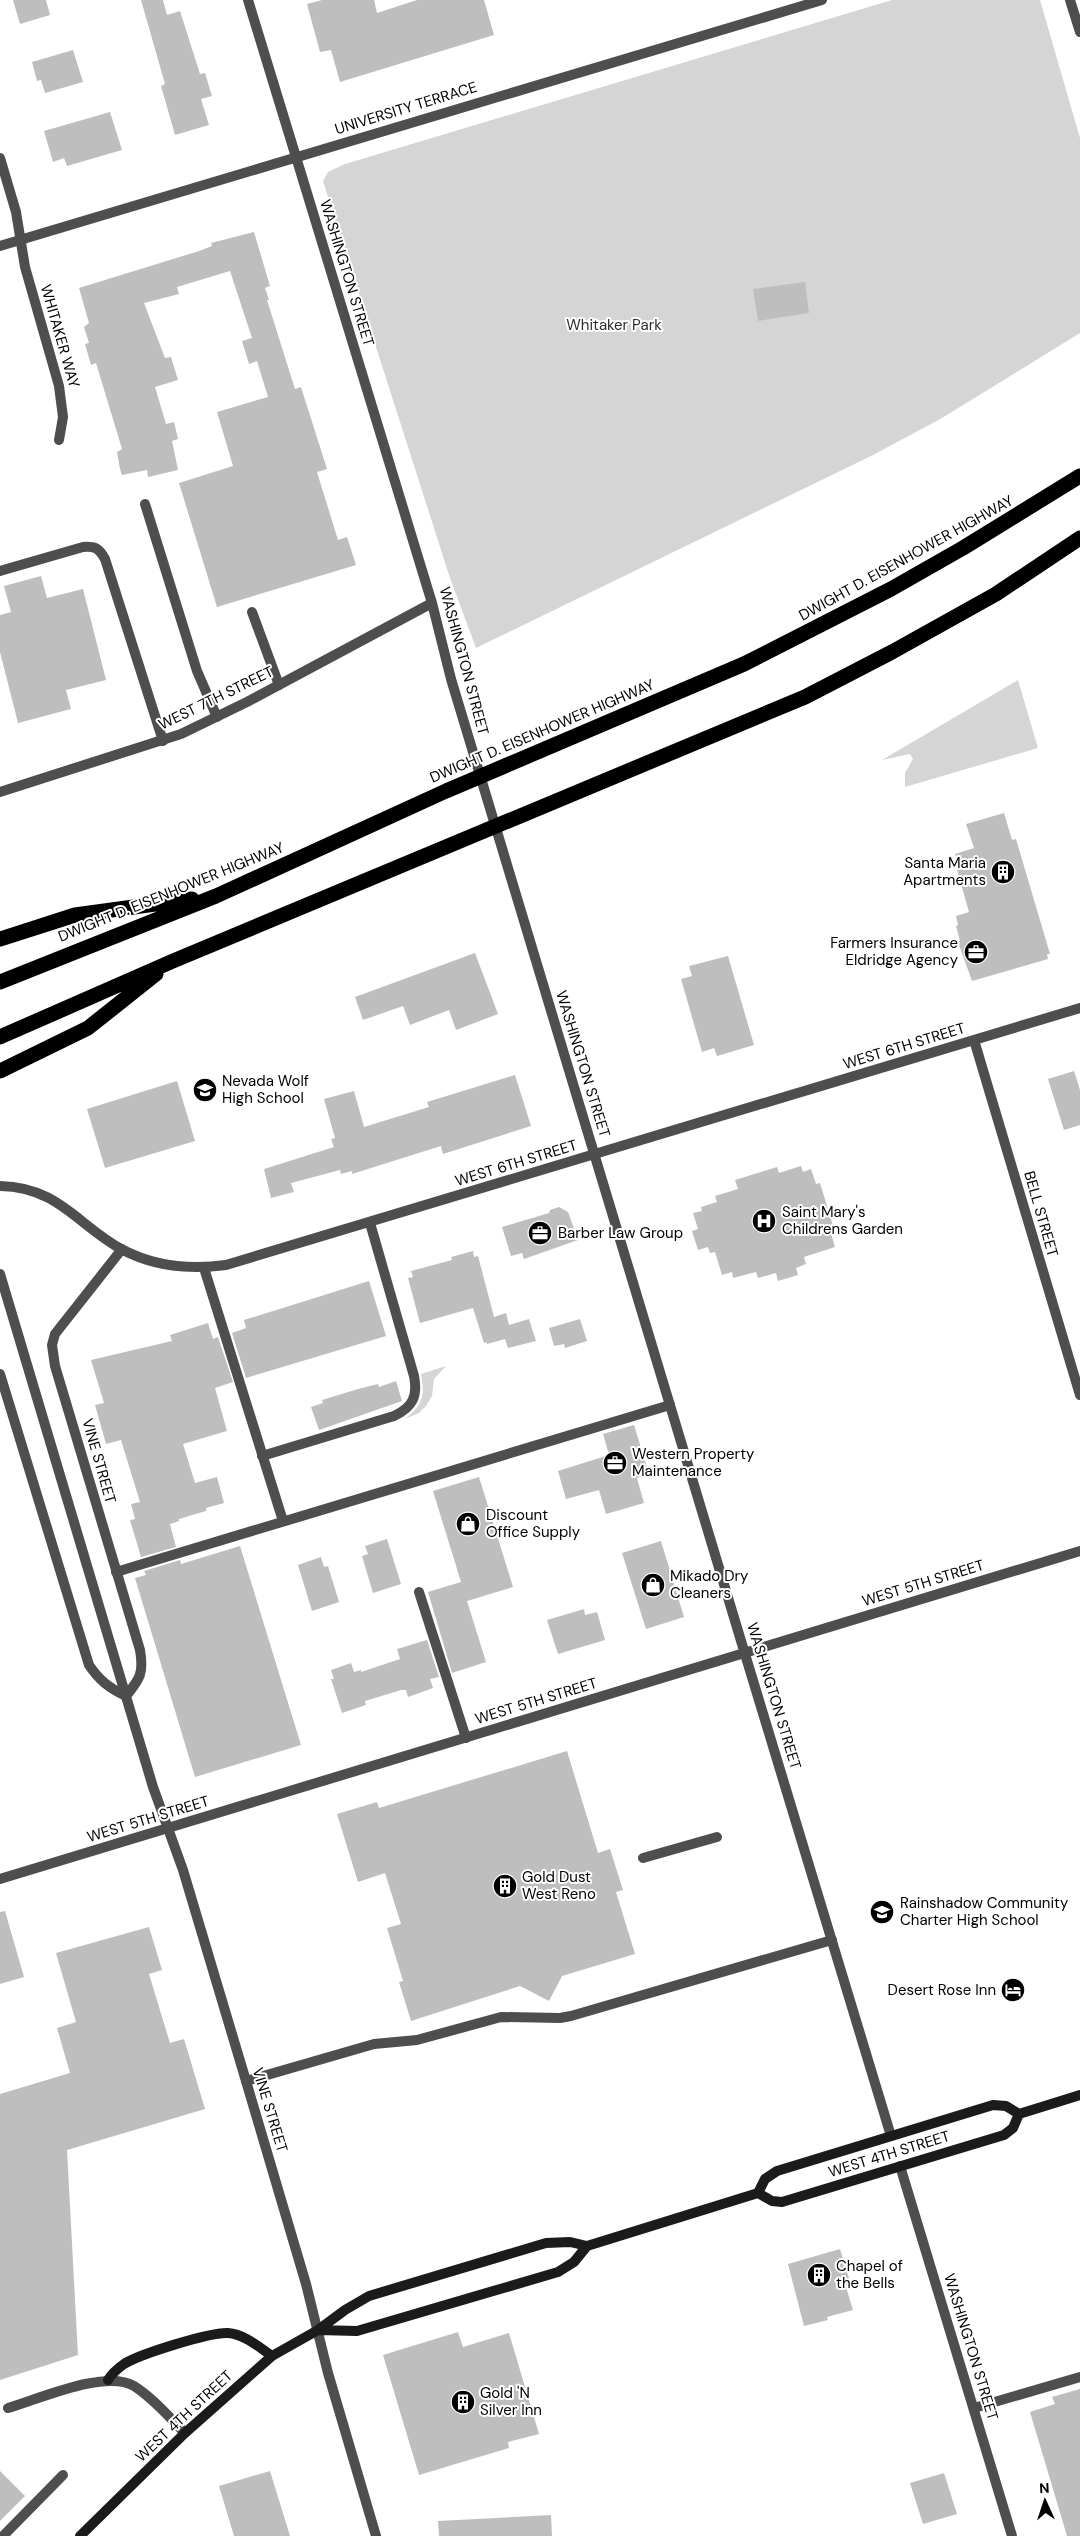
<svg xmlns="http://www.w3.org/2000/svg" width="1080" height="2536" viewBox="0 0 1080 2536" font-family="'DM Sans',sans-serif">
<rect width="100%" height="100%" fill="#fff"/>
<path fill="#d5d5d5" d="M 892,0 L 1040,0 L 1080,138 L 1080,333 L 942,418 L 873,455 L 476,648 L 450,578 L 328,197 L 323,181 L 328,172 L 345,164 Z
M 1018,680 L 1038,748 L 905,787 L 905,773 L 913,759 L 910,754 L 882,760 Z
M 446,1366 L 434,1379 L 432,1396 L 426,1406 L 419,1413 L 405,1419 C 423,1405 425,1396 421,1374 Z"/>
<path fill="#bebebe" d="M 13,0 L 46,0 L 50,15 L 20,24 Z
M 141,0 L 163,0 L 167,15 L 180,11 L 200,74 L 205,73 L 212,96 L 201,99 L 209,125 L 175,135 L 161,86 L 165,84 Z
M 322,0 L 374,0 L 377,13 L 417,0 L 484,0 L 494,35 L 340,82 L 331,50 L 320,52 L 307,4 Z
M 73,50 L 83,82 L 45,93 L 41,80 L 37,81 L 32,62 Z
M 110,112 L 122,150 L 67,166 L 64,158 L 53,162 L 44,131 Z
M 254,232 L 270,286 L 265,288 L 269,300 L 267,300 L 295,389 L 301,387 L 327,469 L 317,472 L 338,540 L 347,537 L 356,565 L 217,607 L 179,483 L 233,466 L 217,412 L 268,397 L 257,361 L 249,364 L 242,341 L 252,338 L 230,271 L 177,287 L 179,294 L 144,303 L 165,358 L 171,357 L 178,380 L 155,387 L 166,424 L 174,422 L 178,439 L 172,441 L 178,470 L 148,477 L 147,470 L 122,475 L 120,469 L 117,452 L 122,449 L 96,363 L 91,365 L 85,344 L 89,343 L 84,327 L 89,323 L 79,288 L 199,251 L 212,246 L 211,243 Z
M 805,282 L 809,313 L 758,321 L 753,289 Z
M 41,576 L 47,598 L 83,589 L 106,680 L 66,690 L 71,709 L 18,723 L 0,652 L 0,615 L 11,612 L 4,586 Z
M 1004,813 L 1012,840 L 1016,839 L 1050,954 L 1047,954 L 1048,959 L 972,981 L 958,942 L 960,941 L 956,926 L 958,925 L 956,916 L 969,912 L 957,870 L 960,869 L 955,854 L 974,848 L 966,824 Z
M 475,953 L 498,1014 L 456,1030 L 449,1010 L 410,1025 L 403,1006 L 363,1020 L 355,997 Z
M 728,956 L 754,1045 L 717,1056 L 714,1048 L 702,1052 L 681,979 L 692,976 L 689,966 Z
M 1074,1071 L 1080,1090 L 1080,1125 L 1064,1130 L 1048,1079 Z
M 515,1075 L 531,1126 L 443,1154 L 441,1146 L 352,1174 L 352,1171 L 341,1174 L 340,1170 L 291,1183 L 294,1192 L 271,1198 L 264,1169 L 334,1147 L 331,1139 L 335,1138 L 324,1099 L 354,1091 L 364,1127 L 429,1107 L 427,1102 Z
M 177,1081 L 195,1141 L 105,1168 L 87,1109 Z
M 801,1166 L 803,1172 L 811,1169 L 816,1184 L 820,1183 L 834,1229 L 830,1230 L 835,1247 L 804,1257 L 806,1264 L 796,1268 L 798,1275 L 778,1281 L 776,1273 L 758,1278 L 756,1272 L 733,1278 L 732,1272 L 722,1275 L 715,1252 L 710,1253 L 708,1247 L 698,1250 L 692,1231 L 698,1229 L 693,1213 L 702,1211 L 701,1207 L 717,1202 L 715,1196 L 738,1189 L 735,1180 L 777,1167 L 779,1173 Z
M 559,1207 L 568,1212 L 578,1240 L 524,1259 L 522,1253 L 511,1256 L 502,1227 L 549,1213 L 550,1210 Z
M 473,1251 L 474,1257 L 478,1256 L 494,1317 L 506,1313 L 509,1325 L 529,1319 L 536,1341 L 508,1348 L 505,1339 L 487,1344 L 486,1342 L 484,1343 L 473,1308 L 420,1323 L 408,1278 L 413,1277 L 411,1271 L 452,1260 L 451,1257 Z
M 369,1281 L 386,1336 L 246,1378 L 232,1333 L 246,1328 L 244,1320 Z
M 580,1319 L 587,1341 L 565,1348 L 564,1344 L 554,1346 L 549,1328 Z
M 208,1323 L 213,1339 L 218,1337 L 233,1382 L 215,1388 L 227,1431 L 183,1444 L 195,1483 L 217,1477 L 224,1503 L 206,1508 L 206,1511 L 179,1519 L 179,1521 L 170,1524 L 176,1547 L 141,1557 L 130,1520 L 135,1519 L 131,1504 L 140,1502 L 121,1440 L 106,1444 L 95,1405 L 104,1403 L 91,1360 L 172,1341 L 170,1335 Z
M 396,1381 L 402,1401 L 319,1430 L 311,1407 L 323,1403 L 322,1400 L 358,1389 L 378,1384 L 379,1387 Z
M 634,1425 L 649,1474 L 637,1478 L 644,1503 L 606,1514 L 599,1490 L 566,1499 L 558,1471 L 609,1455 L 603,1434 Z
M 479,1477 L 513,1587 L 467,1601 L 486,1662 L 452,1673 L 428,1592 L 461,1582 L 433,1491 Z
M 387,1539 L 401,1584 L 373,1593 L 362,1556 L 368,1554 L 365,1546 Z
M 661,1541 L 684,1617 L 646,1629 L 622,1553 Z
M 240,1546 L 301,1745 L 195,1777 L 135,1578 L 146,1575 L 144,1571 L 180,1560 L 181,1564 Z
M 321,1557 L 324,1567 L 328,1566 L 339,1602 L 312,1611 L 298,1565 Z
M 584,1609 L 585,1615 L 597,1612 L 605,1640 L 558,1654 L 547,1620 Z
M 427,1640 L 439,1677 L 430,1679 L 433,1688 L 408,1697 L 406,1690 L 401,1690 L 365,1701 L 366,1705 L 342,1713 L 331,1679 L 334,1679 L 331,1670 L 351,1663 L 354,1672 L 361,1670 L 361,1672 L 400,1659 L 397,1649 Z
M 567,1751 L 598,1853 L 610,1849 L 623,1890 L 616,1892 L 635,1954 L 562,1976 L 549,2001 L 520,1986 L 411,2021 L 399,1982 L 403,1981 L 387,1928 L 401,1924 L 385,1873 L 358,1882 L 337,1814 L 377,1802 L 379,1808 Z
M 5,1911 L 24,1977 L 0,1984 L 0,1912 Z
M 149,1927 L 162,1970 L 149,1974 L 170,2043 L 184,2039 L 205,2109 L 67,2150 L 78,2355 L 0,2380 L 0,2094 L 70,2073 L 57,2028 L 76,2022 L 56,1953 Z
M 840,2249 L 851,2285 L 846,2287 L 853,2310 L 827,2317 L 828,2320 L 804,2326 L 788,2264 Z
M 458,2332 L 463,2347 L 509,2333 L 539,2434 L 508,2442 L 509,2448 L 419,2475 L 383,2355 Z
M 1080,2389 L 1080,2536 L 1067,2536 L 1030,2412 L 1055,2404 L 1052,2397 Z
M 0,2471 L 25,2496 L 0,2521 Z
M 270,2471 L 290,2536 L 234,2536 L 219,2486 Z
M 944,2473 L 957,2514 L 923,2524 L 910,2483 Z
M 551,2515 L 552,2536 L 439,2536 L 438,2521 Z"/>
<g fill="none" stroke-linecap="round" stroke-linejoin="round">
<path stroke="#4e4e4e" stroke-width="10" d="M 145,504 L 197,671 L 217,717
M 0,571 L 83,547 C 95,546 99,548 105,559 L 163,741
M 252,612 L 279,685
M 204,1268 L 283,1521
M 262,1456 L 394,1416 C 413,1407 418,1396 414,1376 L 370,1223
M 116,1572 L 670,1405
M 419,1592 L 466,1738
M 643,1858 L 717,1837
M 246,2081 L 374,2044 L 417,2040 L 501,2017 L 560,2018 L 571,2016 L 832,1940
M 974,2408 L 1080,2377
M 3,2536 L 63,2475"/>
<path stroke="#4e4e4e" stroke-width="10" d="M 248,0 L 296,157
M 0,158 L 16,212 L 25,267 L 59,386 L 63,417 L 59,440
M 974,1040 L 1080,1395
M 0,1186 C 59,1187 78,1226 123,1250 C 156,1267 190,1270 226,1265 L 1080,1008
M 0,1374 L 89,1665 C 99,1680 109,1688 126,1696 C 140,1679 144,1673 140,1650 L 55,1366 L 52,1345 L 55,1334 L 122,1249
M 745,1654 L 891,2136
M 900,2166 L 1012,2536
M 8,2408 C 39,2399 106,2369 134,2386 C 153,2398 169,2417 185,2433"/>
<path stroke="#4e4e4e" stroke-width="10" d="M 1070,0 L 1080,32
M 296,157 L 432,603 L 451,679 L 745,1654
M 0,246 L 822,0
M 0,792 L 181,734 L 247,702 L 432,603
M 0,1274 L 153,1787 L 183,1870 L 246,2081 L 306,2284 L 328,2373 L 376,2536
M 0,1879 L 1080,1551"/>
<path stroke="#1b1b1b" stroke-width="10" d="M 758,2193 L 765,2179 L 777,2171 L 993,2105 L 1006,2106 L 1019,2114 L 1080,2095
M 318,2330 L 357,2331 L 558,2272 L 574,2262 L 587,2246
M 108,2380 C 112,2373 117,2369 124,2364 C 140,2354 210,2332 228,2333 C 244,2334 259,2347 272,2356
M 80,2536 L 185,2433 L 272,2356 L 318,2330 L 345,2310 L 369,2296 L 546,2243 L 570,2242 L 587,2246 L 758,2193 L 772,2201 L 782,2202 L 1004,2135 L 1013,2128 L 1019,2114"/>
<path stroke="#000" stroke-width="15" d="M 0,939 L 75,915 L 192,899
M 0,982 L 216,896 L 446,791 L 744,664 L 891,589 L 963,548 L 1080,476
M 0,1037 L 173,961 L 805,697 L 892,652 L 996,594 L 1080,538
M 0,1071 L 88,1028 L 156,974"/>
</g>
<defs>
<g id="building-disc" transform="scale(1.25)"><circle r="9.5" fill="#000" stroke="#fff"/><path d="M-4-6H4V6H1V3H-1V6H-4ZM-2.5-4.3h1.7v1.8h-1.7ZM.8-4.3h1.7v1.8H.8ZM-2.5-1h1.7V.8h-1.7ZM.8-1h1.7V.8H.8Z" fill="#fff"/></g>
<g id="office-disc" transform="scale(1.25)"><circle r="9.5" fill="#000" stroke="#fff"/><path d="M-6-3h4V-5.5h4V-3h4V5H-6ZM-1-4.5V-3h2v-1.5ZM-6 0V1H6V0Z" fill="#fff"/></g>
<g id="school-disc" transform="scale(1.25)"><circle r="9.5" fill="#000" stroke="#fff"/><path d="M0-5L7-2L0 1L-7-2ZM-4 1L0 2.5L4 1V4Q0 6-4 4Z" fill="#fff"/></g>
<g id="hospital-disc" transform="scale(1.25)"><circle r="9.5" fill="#000" stroke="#fff"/><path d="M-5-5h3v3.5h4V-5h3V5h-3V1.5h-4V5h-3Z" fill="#fff"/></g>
<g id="shop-disc" transform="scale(1.25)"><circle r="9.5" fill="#000" stroke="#fff"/><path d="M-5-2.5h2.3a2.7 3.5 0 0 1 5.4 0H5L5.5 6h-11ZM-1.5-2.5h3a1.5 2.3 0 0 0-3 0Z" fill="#fff"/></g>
<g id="hotel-disc" transform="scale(1.25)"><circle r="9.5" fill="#000" stroke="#fff"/><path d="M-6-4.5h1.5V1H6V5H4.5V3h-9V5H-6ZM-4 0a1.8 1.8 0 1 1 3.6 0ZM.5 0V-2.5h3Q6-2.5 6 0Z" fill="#fff"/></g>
</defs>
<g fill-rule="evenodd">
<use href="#building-disc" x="1003" y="872"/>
<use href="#office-disc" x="976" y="952"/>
<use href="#school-disc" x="205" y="1090"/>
<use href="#hospital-disc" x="764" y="1221"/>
<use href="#office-disc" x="540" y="1233"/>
<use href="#office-disc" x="615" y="1463"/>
<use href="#shop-disc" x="468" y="1524"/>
<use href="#shop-disc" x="653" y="1585"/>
<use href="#building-disc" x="505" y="1886"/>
<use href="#school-disc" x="882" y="1912"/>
<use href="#hotel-disc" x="1013" y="1990"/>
<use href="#building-disc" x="819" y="2275"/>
<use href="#building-disc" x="463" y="2402"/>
</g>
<g text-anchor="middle" stroke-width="4" stroke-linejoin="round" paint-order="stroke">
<g font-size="15" fill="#000" stroke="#fff">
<text transform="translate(406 108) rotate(-17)" y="5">UNIVERSITY TERRACE</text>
<text transform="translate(347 273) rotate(73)" y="5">WASHINGTON STREET</text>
<text transform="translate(60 336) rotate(74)" y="5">WHITAKER WAY</text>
<text transform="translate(906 558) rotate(-29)" y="5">DWIGHT D. EISENHOWER HIGHWAY</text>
<text transform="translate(464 661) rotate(75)" y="5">WASHINGTON STREET</text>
<text transform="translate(216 698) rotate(-26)" y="5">WEST 7TH STREET</text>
<text transform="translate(542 731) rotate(-23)" y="5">DWIGHT D. EISENHOWER HIGHWAY</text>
<text transform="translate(171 892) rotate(-22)" y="5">DWIGHT D. EISENHOWER HIGHWAY</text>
<text transform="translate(904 1046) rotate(-17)" y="5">WEST 6TH STREET</text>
<text transform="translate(583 1064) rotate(73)" y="5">WASHINGTON STREET</text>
<text transform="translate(516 1163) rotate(-17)" y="5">WEST 6TH STREET</text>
<text transform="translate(1041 1214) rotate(74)" y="5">BELL STREET</text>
<text transform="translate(99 1461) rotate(74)" y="5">VINE STREET</text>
<text transform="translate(923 1583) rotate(-17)" y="5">WEST 5TH STREET</text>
<text transform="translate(774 1696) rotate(73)" y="5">WASHINGTON STREET</text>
<text transform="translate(536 1701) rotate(-17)" y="5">WEST 5TH STREET</text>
<text transform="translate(148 1819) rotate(-17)" y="5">WEST 5TH STREET</text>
<text transform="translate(270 2110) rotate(73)" y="5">VINE STREET</text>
<text transform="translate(889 2154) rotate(-17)" y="5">WEST 4TH STREET</text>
<text transform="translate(971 2347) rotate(73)" y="5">WASHINGTON STREET</text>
<text transform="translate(184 2416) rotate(-43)" y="5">WEST 4TH STREET</text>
</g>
<g font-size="15" fill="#2c2c2c" stroke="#fff">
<text x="614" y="330">Whitaker Park</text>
</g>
<g font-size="15" fill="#000" stroke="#fff" text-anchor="start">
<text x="986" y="868" text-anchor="end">Santa Maria<tspan x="986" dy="17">Apartments</tspan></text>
<text x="958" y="948" text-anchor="end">Farmers Insurance<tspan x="958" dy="17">Eldridge Agency</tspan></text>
<text x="222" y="1086">Nevada Wolf<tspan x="222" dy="17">High School</tspan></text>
<text x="782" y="1217">Saint Mary's<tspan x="782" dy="17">Childrens Garden</tspan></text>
<text x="558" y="1238">Barber Law Group</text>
<text x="632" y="1459">Western Property<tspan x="632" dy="17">Maintenance</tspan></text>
<text x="486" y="1520">Discount<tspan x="486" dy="17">Office Supply</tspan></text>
<text x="670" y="1581">Mikado Dry<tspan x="670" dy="17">Cleaners</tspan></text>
<text x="522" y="1882">Gold Dust<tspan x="522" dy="17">West Reno</tspan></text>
<text x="900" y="1908">Rainshadow Community<tspan x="900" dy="17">Charter High School</tspan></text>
<text x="996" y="1995" text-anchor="end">Desert Rose Inn</text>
<text x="836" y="2271">Chapel of<tspan x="836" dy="17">the Bells</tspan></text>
<text x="480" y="2398">Gold 'N<tspan x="480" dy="17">Silver Inn</tspan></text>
</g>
</g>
<g transform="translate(1045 2501) rotate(357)" stroke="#ffffff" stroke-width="4" paint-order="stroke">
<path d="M0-4L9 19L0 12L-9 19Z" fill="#000000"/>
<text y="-8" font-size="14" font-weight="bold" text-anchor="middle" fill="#000000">N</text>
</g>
</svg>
